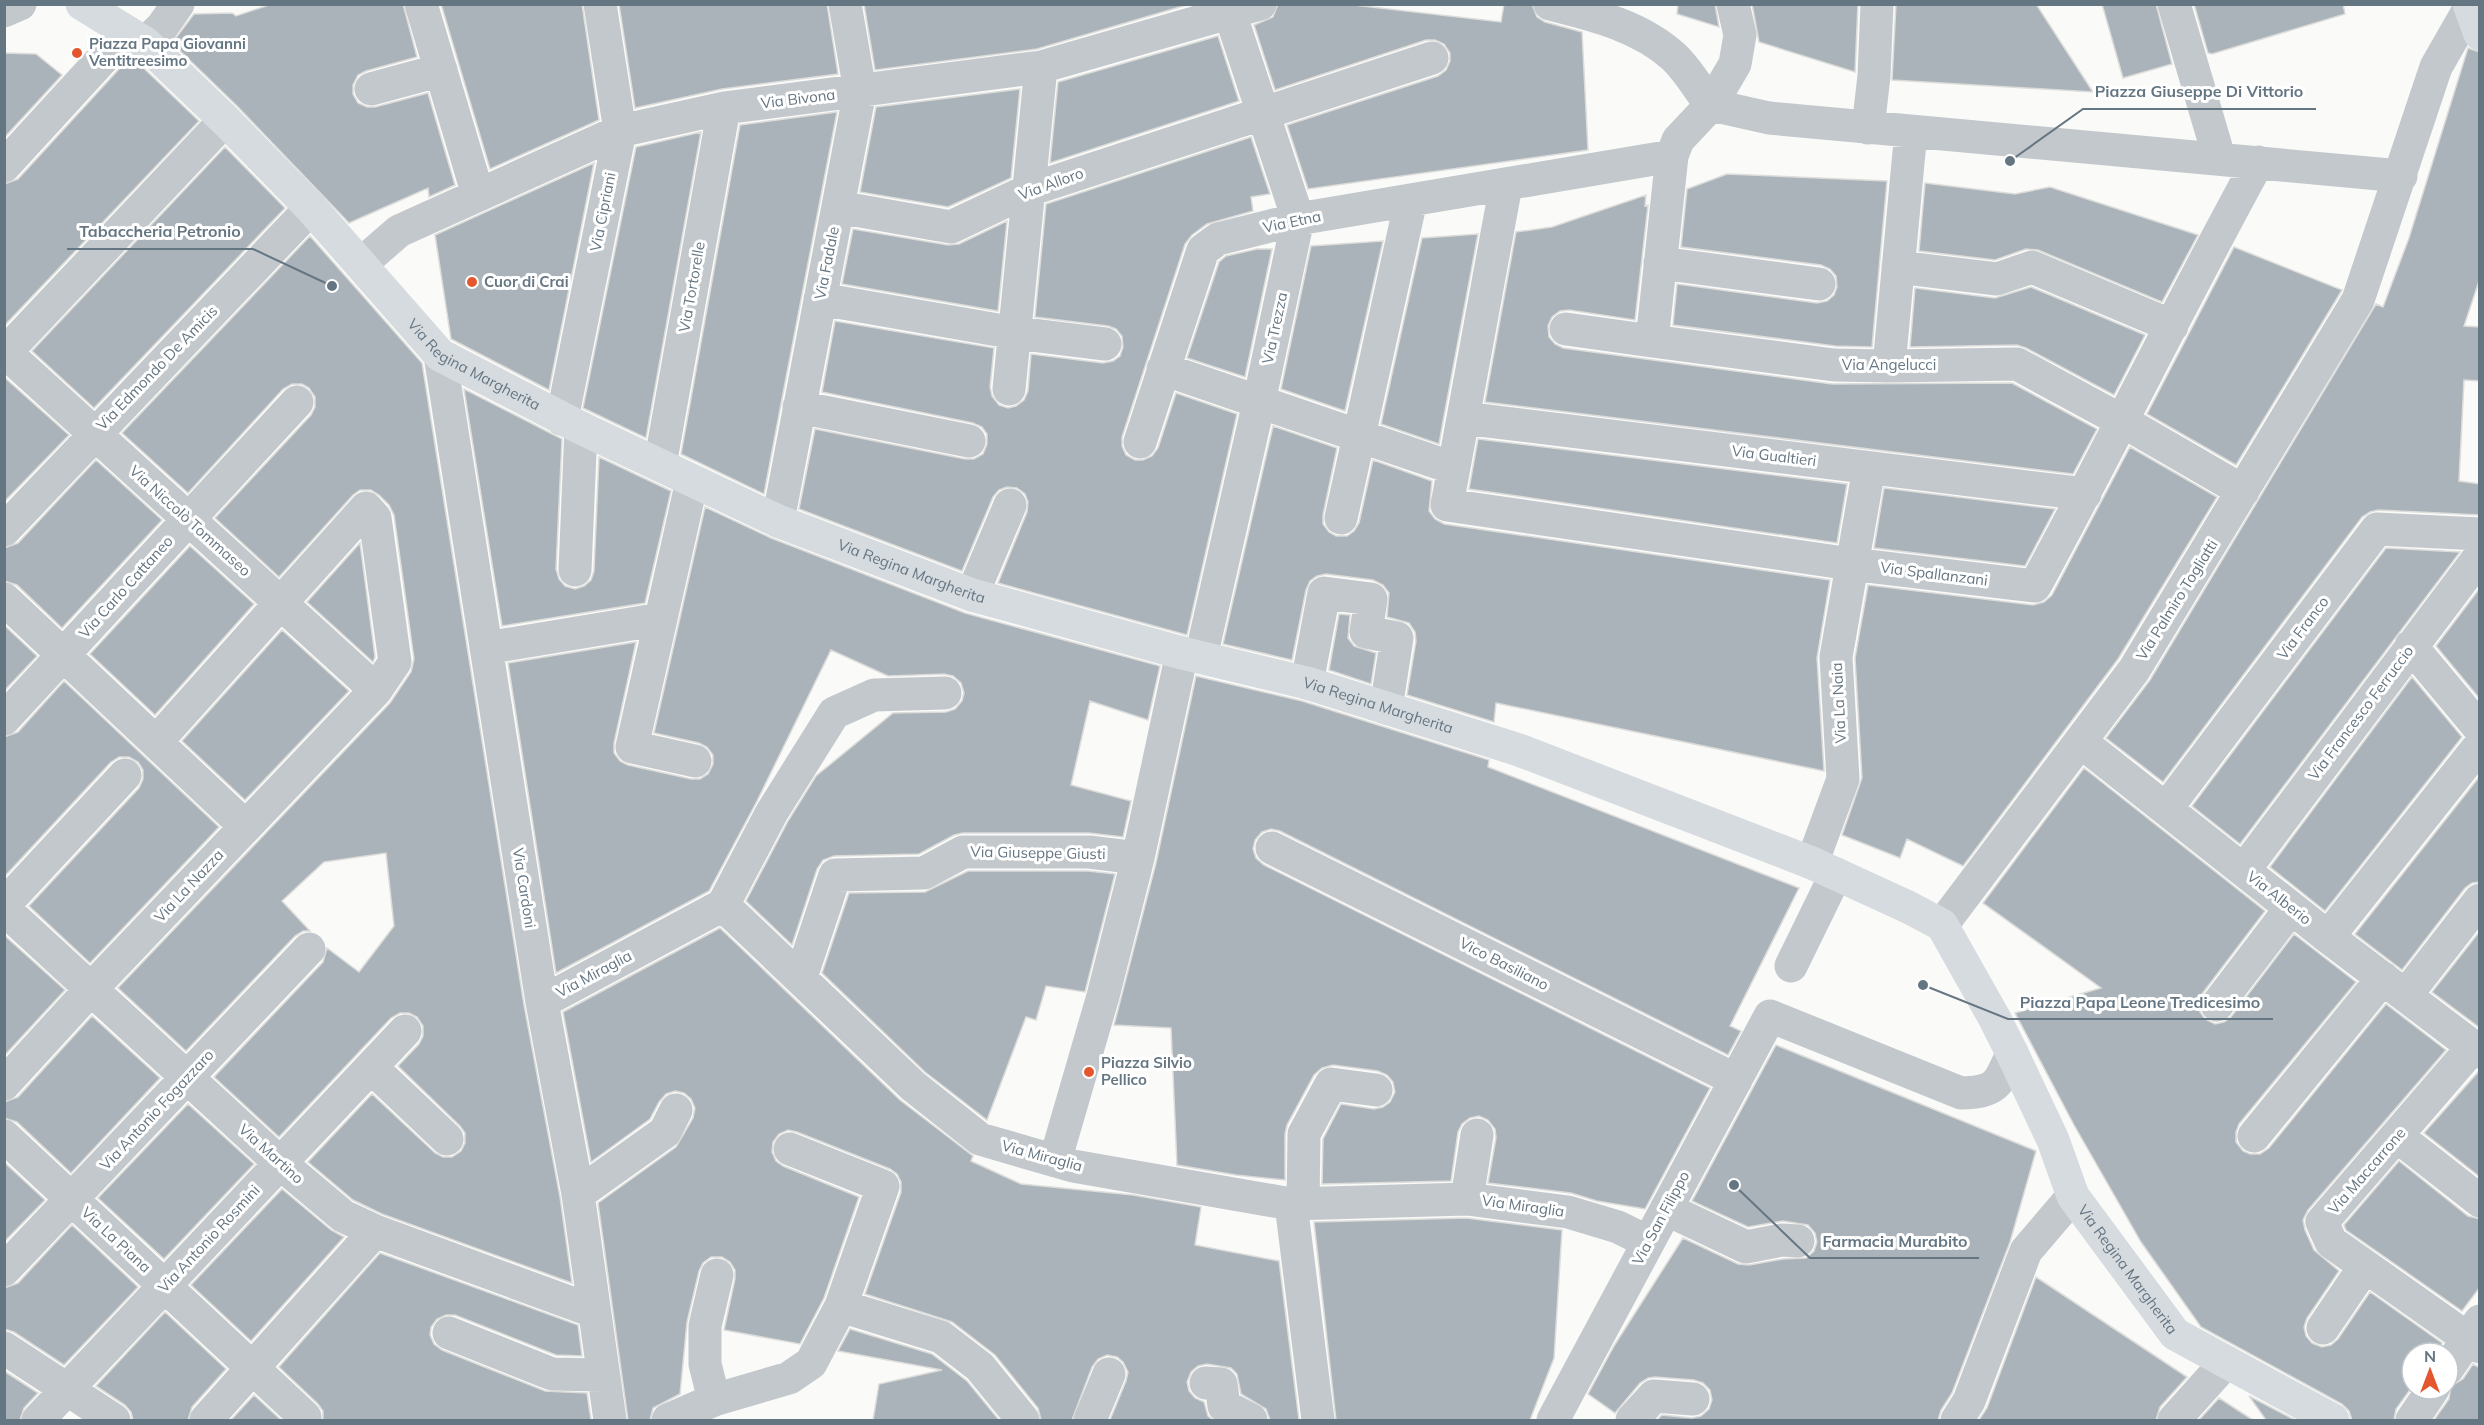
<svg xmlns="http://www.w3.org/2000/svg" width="2484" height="1425" viewBox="0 0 2484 1425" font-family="Mulish,sans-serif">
<rect width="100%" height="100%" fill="#fafaf8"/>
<path fill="#aab3b9" stroke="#dcdcda" stroke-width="1.5" d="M 272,4 L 403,4 L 417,57 L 366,71 L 358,75 L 353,85 L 353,94 L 358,103 L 367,107 L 375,107 L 428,93 L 455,185 L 429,197 L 428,188 L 349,223 L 238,107 L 172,43 L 194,14 L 232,13 L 236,16 Z
M 441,4 L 582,4 L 599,120 L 490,169 Z
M 619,4 L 827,4 L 838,74 L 722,89 L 635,108 Z
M 864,4 L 1190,4 L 1037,49 L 875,70 Z
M 1278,4 L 1345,4 L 1501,22 L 1504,4 L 1532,4 L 1537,17 L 1545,22 L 1582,32 L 1588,150 L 1308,189 L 1287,125 L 1438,76 L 1446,70 L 1450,61 L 1450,53 L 1444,44 L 1435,40 L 1426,40 L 1275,90 L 1254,25 L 1273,17 Z
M 1678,4 L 1715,4 L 1719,27 L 1677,14 Z
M 1752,4 L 1858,4 L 1855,72 L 1759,42 Z
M 1896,4 L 2036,4 L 2093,92 L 1892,80 Z
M 2102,4 L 2156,4 L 2172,64 L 2123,78 Z
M 2194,4 L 2343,4 L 2345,14 L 2212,54 L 2208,53 Z
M 1218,36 L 1239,101 L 1050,163 L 1058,82 Z
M 2468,48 L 2480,52 L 2480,278 L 2464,326 L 2480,327 L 2480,381 L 2464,380 L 2459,481 L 2480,484 L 2480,515 L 2378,510 L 2370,512 L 2362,517 L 2163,782 L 2106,738 L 2150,680 L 2376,304 L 2383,307 L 2409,238 Z
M 4,53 L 36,54 L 62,75 L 4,138 Z
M 131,56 L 199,121 L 4,326 L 4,184 L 18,179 Z
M 1020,89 L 1011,178 L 948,207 L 860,192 L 876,107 Z
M 837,112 L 781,404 L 764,494 L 681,454 L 740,125 Z
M 701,132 L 646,438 L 583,408 L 636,147 Z
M 1251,137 L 1270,194 L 1251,197 L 1253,211 L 1207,224 L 1192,235 L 1185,244 L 1122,437 L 1122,446 L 1126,455 L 1135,460 L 1143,460 L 1152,456 L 1158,448 L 1176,393 L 1237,414 L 1187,635 L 998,583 L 1027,512 L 1028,502 L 1025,494 L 1017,488 L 1007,487 L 999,490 L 993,497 L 962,571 L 799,509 L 815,429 L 965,459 L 974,459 L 983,454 L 987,444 L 987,434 L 982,427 L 973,423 L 822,392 L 835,321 L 994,348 L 990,387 L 992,396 L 999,405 L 1008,408 L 1016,406 L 1024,400 L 1028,391 L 1031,354 L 1103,363 L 1113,361 L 1120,356 L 1123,347 L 1122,336 L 1116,329 L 1108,326 L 1035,317 L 1046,204 Z
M 225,147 L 285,208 L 94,408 L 32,351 Z
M 594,163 L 549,390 L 451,339 L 435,235 Z
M 1727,174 L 1887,181 L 1872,347 L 1835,346 L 1673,325 L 1677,284 L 1817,303 L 1827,301 L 1834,295 L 1837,287 L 1836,276 L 1830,269 L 1821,265 L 1681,247 L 1687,189 Z
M 1925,183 L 2015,194 L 2050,187 L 2198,235 L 2162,302 L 2038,250 L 2026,249 L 1995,260 L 1919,251 Z
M 1646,195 L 1645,206 L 1648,205 L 1635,320 L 1569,310 L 1560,311 L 1552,317 L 1548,326 L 1549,337 L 1555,344 L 1563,348 L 1832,384 L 2012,383 L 2097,429 L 2073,474 L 1485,402 L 1516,232 L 1552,227 Z
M 1007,221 L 998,311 L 842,284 L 853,229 L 948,245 L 959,244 Z
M 1478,234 L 1444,416 L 1439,444 L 1381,424 L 1422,238 Z
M 310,236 L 422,363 L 524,1005 L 560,1197 L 572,1283 L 382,1214 L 353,1200 L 308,1162 L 372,1094 L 435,1153 L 443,1157 L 452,1157 L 461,1151 L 465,1143 L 465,1133 L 460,1126 L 398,1066 L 419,1044 L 423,1036 L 423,1026 L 417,1017 L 409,1013 L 400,1013 L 391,1018 L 279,1137 L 214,1077 L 323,962 L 327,948 L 359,972 L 394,926 L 386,853 L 324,862 L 282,901 L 310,931 L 303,931 L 295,936 L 186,1051 L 118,988 L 390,703 L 411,672 L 414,659 L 394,515 L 389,505 L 379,495 L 371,490 L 360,490 L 353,495 L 279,577 L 215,518 L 311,415 L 315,407 L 315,397 L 309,388 L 302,384 L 292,384 L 283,389 L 188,493 L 122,433 Z
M 1383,241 L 1345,411 L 1281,389 L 1311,246 Z
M 2234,247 L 2342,290 L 2236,465 L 2147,414 Z
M 1257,249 L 1272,249 L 1245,377 L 1187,358 L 1219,262 L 1226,256 Z
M 2031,287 L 2145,335 L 2114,395 L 2026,348 L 2017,345 L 1910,347 L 1915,288 L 1995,298 Z
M 4,377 L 69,435 L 4,502 Z
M 464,389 L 562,439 L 556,569 L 559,579 L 565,586 L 575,589 L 584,586 L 591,580 L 594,571 L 599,457 L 671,491 L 645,603 L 502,626 Z
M 1273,426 L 1337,448 L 1323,515 L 1323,524 L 1329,532 L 1336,536 L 1347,536 L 1354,531 L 1359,523 L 1373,460 L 1432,481 L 1429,511 L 1435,519 L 1444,524 L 1830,580 L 1817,658 L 1824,771 L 1496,703 L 1494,722 L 1407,695 L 1416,641 L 1415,632 L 1409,623 L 1387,617 L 1389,593 L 1383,585 L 1373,580 L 1326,574 L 1317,576 L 1310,581 L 1306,590 L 1292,660 L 1223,644 Z
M 1478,439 L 1847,484 L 1837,543 L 1469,489 Z
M 2130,447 L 2217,497 L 2118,659 L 1963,866 L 1907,839 L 1900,858 L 1842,835 L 1862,778 L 1855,658 L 1868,585 L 2033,605 L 2044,602 L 2052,595 Z
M 96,460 L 162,520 L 62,628 L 17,585 L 4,581 L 4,548 L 18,543 Z
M 1884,488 L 2055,509 L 2025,566 L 1874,548 Z
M 705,507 L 771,538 L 965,613 L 1160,666 L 1148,720 L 1090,701 L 1071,785 L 1131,801 L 1123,837 L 1089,833 L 963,833 L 954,835 L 919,854 L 834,856 L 823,860 L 817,869 L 792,945 L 746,901 L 788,821 L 816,776 L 893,713 L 946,712 L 955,709 L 962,701 L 964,693 L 961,683 L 953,676 L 944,674 L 888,676 L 831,650 L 757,801 L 709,891 L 556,973 L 508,663 L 636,642 L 614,743 L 614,753 L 620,761 L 628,765 L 691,779 L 700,779 L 708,774 L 713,764 L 713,755 L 707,747 L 699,743 L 654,733 Z
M 360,543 L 375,657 L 373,662 L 307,602 Z
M 190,546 L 254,604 L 155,715 L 90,654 Z
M 2386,548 L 2460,552 L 2240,844 L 2192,806 Z
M 2480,588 L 2480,699 L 2436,646 Z
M 1339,614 L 1350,615 L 1348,638 L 1354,646 L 1376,653 L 1371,684 L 1329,670 Z
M 4,625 L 37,656 L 4,691 Z
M 282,630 L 349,691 L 245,800 L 182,741 Z
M 1196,676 L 1302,701 L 1489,760 L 1488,767 L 1799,888 L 1730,1026 L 1741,1031 L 1728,1055 L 1280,831 L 1271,829 L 1262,832 L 1255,840 L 1253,849 L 1256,858 L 1264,865 L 1710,1088 L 1645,1209 L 1597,1201 L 1571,1193 L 1488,1183 L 1496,1138 L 1495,1129 L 1488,1120 L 1479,1116 L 1470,1118 L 1462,1124 L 1458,1132 L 1451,1181 L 1322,1184 L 1323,1139 L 1341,1104 L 1374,1109 L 1383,1107 L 1390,1102 L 1395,1092 L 1393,1082 L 1387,1075 L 1378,1071 L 1333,1065 L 1322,1068 L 1314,1075 L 1287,1125 L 1285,1134 L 1285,1180 L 1236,1175 L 1177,1165 L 1171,1028 L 1114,1025 L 1156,863 Z
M 2412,677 L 2462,737 L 2325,911 L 2270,867 Z
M 64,681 L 219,827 L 90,963 L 29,906 L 139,788 L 143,779 L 143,770 L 138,762 L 129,757 L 119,757 L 111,762 L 4,877 L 4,737 L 18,732 Z
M 2084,768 L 2265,911 L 2202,994 L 2198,1003 L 2200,1012 L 2205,1019 L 2215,1024 L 2224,1022 L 2231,1017 L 2294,934 L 2356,982 L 2239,1124 L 2236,1132 L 2236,1142 L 2243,1151 L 2250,1154 L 2260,1154 L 2269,1148 L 2386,1004 L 2446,1050 L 2308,1210 L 2303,1220 L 2305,1230 L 2314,1250 L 2339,1271 L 2307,1318 L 2304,1327 L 2306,1336 L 2312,1343 L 2322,1347 L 2331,1345 L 2338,1339 L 2370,1292 L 2442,1343 L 2436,1353 L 2412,1353 L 2412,1387 L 2396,1409 L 2394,1420 L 2352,1420 L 2349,1411 L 2342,1404 L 2201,1327 L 2141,1242 L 2074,1125 L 2015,1013 L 2101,988 L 1983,903 Z
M 2480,776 L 2480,882 L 2472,883 L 2465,888 L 2402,970 L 2355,934 Z
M 968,871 L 1088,871 L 1115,874 L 1085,992 L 1046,986 L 1036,1020 L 1026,1017 L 987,1120 L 925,1072 L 822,973 L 849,893 L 925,892 Z
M 720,928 L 900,1100 L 973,1156 L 971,1161 L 1021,1184 L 1133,1195 L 1201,1207 L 1195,1245 L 1279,1261 L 1299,1420 L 1270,1420 L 1266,1409 L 1241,1394 L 1237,1374 L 1231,1368 L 1207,1364 L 1198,1366 L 1191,1372 L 1187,1382 L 1189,1391 L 1195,1398 L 1204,1402 L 1208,1416 L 1213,1420 L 1110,1420 L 1126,1381 L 1128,1372 L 1123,1362 L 1117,1357 L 1107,1355 L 1098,1359 L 1092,1367 L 1072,1420 L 1041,1420 L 1038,1408 L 995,1355 L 952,1322 L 865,1294 L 901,1192 L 901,1182 L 897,1174 L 890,1169 L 797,1132 L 788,1130 L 779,1134 L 773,1142 L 772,1152 L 776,1161 L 783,1166 L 859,1197 L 824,1298 L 800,1344 L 724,1330 L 735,1279 L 735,1270 L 730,1262 L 722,1257 L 711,1257 L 703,1263 L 699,1271 L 687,1322 L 680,1394 L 653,1408 L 650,1420 L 628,1420 L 598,1203 L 676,1147 L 693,1118 L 695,1108 L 691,1099 L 684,1093 L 675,1091 L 666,1094 L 659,1102 L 650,1119 L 591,1162 L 563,1012 Z
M 2480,931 L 2480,1028 L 2432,992 Z
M 4,935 L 65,990 L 4,1056 Z
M 92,1016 L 160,1078 L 71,1173 L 17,1122 L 4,1118 L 4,1102 L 18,1097 Z
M 1776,1045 L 2036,1151 L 2010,1242 L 1952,1393 L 1941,1410 L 1938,1420 L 1657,1420 L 1662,1415 L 1692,1418 L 1701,1416 L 1709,1409 L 1712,1400 L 1710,1390 L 1703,1383 L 1694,1380 L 1655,1377 L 1648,1378 L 1640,1383 L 1615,1413 L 1588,1394 L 1614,1346 L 1683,1238 L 1738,1264 L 1749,1265 L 1783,1259 L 1806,1258 L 1814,1251 L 1817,1242 L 1815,1233 L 1808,1225 L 1783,1221 L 1748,1227 L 1692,1201 Z
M 2480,1070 L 2480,1177 L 2424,1133 Z
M 188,1104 L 254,1164 L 164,1259 L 98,1198 Z
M 2399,1161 L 2468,1216 L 2480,1219 L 2480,1287 L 2462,1311 L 2346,1230 L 2344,1225 Z
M 4,1162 L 45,1200 L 4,1242 Z
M 282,1189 L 331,1230 L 344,1237 L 251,1341 L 191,1285 Z
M 1466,1218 L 1562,1230 L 1554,1358 L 1530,1420 L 1336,1420 L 1314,1222 Z
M 72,1225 L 138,1287 L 64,1365 L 14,1332 L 4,1329 L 4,1288 L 18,1283 Z
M 380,1253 L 578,1325 L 582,1356 L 556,1355 L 455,1315 L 446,1315 L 437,1319 L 431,1327 L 430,1335 L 434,1344 L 442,1350 L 545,1391 L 587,1393 L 591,1420 L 323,1420 L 323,1411 L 318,1404 L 279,1367 Z
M 2036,1277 L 2187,1377 L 2160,1407 L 2156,1420 L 1979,1420 L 1987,1408 Z
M 165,1312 L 226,1369 L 192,1407 L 188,1420 L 133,1420 L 131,1412 L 125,1405 L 96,1386 Z
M 850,1329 L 932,1354 L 967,1381 L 999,1420 L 873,1420 L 879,1384 L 942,1370 L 838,1351 Z
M 2473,1364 L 2480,1368 L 2480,1420 L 2434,1420 L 2449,1399 L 2451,1386 L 2463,1379 Z
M 4,1371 L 38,1393 L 24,1408 L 20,1420 L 4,1420 Z
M 254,1395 L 281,1420 L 231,1420 Z
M 2249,1396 L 2295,1420 L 2266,1420 Z
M 2219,1398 L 2253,1420 L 2199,1420 Z"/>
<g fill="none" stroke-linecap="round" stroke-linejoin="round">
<path stroke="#c3c8cc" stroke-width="33" d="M 421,4 L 478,195
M 1550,4 C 1594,15 1640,26 1674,57 C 1688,70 1699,90 1711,105 L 1769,118 L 2401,176
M 1733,4 L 1740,35 L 1735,64 L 1711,105 L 1678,140 L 1672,156 L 1652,341 L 1834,365 L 1889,366 L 2017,364 L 2124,422 L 2243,491
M 2174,4 L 2219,157
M 4,11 L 20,4
M 145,43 L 162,27 L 178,4
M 371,89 L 441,70
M 1868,128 L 1874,76 L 1877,4
M 4,166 L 127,32
M 1506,185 L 1447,505 L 1851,564 L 2035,586 C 2111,446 2181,302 2258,162
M 838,207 L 951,227 L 1029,190 L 1432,58
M 1660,263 L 1819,284
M 361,264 L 399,231 L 620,131 L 724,108 L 1041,67 L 1260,4
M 1898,267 L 1997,279 L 2032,267 L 2172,326
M 820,299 L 1015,333 L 1105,344
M 1566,329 L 1652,341
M 4,351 L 376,690
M 4,354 L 225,120
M 440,355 L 542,1002 L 578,1194 L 610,1420
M 1889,366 L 1911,131
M 1163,369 L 1453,468
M 1009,389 L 1041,67
M 799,407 L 969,441
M 1463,418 L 2085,494
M 562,419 L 620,131 L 600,4
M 1140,442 L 1203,250 L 1218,239 L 1298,219 L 1672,156
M 660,465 L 724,108
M 692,481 L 632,747 L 695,761
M 1341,518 L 1411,200
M 778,521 L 860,91 L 845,4
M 4,530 L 311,208
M 575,570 L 581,428
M 972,595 L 1010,505
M 4,599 L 245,826
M 2411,646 L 2480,729
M 486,648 L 661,619
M 1201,657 L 1259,402 L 1298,219 L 1227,4
M 1307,683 L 1324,593 L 1371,599 L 1366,632 L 1397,638 L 1386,708
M 4,719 L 297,402
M 2081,742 L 2328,937 L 2480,1052
M 2166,809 L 2377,529 L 2480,534
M 1272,848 L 1736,1080
M 1812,863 L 1843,779 L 1836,657 L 1869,468
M 2244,870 L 2480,556
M 4,905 L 125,775
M 723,905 L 772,812 L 834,713 L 874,695 L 945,693
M 4,909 L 280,1163 L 343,1216 L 375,1231 L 593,1311
M 1942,925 L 2134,670 L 2358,300 L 2436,67 L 2472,4
M 2328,937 L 2480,745
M 1791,966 L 1836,874
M 801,977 L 835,875 L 924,873 L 963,852 L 1089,852 L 1138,858
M 2406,995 L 2480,900
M 542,1002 L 723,905 L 913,1086 L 980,1139 L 1073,1166 L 1291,1204 L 1467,1199 L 1568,1212 L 1618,1227 L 1648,1242
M 2217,1005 L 2291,908
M 2473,1047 L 2322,1222 L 2331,1242 L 2480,1347
M 371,1067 L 447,1139
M 4,1084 L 92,988 L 376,690 L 395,662 L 375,518 L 366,508 L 156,742
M 4,1136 L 305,1417
M 2254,1136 L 2383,978
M 2397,1136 L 2480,1201
M 790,1149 L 883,1186 L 841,1306
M 1055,1161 L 1103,996 L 1138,858 L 1182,653
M 578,1194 L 665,1132 L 676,1110
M 1467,1199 L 1477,1135
M 1303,1203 L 1304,1134 L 1331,1084 L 1376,1090
M 1291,1204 L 1318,1420
M 1666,1209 L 1746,1247 L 1782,1240 L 1798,1241
M 4,1270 L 309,949
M 2323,1328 L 2365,1266
M 449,1333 L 552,1374 L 603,1375
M 4,1348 L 114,1420
M 2448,1368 L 2480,1321
M 1206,1383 L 1221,1384 L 1224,1406 L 1251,1420
M 714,1400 L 705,1364 L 705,1326 L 717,1275
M 38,1420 L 405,1031
M 206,1420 L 375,1231
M 668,1420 L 714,1400 L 789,1378 L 811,1363 L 841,1306 L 941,1337 L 980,1367 L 1023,1420
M 1090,1420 L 1109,1374
M 1553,1420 L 1770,1016 L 1961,1093 C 1997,1092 1999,1084 2012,1053
M 1632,1420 L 1654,1396 L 1693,1399
M 1957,1420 L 1969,1401 L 2026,1251 L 2073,1196
M 2174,1420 L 2226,1362
M 2412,1420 L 2433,1389"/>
<g stroke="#d6dbdf" stroke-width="33">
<path id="s1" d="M 82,4 L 145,43 L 225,120 L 311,208 L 440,355 L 581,428 L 778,521 L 972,595 L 1182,653 L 1307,683 L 1519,750 L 1812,863 L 1908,907 L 1942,925 L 1995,1019 L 2012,1053 L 2053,1140 L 2073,1196 L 2175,1334 L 2333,1420"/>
<path d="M 2469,4 L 2480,34"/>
</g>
</g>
<g fill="#e4572e" stroke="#fff" stroke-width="2">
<circle cx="77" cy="53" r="6"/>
<circle cx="472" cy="282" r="6"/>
<circle cx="1089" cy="1072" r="6"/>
</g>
<g text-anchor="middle" stroke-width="6" stroke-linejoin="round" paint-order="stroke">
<g font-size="15" font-weight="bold" fill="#657683" stroke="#fff" text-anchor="start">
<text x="89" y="49">Piazza Papa Giovanni<tspan x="89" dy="17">Ventitreesimo</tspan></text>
<text x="484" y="287">Cuor di Crai</text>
<text x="1101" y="1068">Piazza Silvio<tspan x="1101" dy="17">Pellico</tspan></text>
</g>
<g font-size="15" fill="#657683" stroke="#fff">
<text transform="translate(798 99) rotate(-7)" y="5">Via Bivona</text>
<text transform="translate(1051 184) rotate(-20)" y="5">Via Alloro</text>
<text transform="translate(603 212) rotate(-79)" y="5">Via Cipriani</text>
<text transform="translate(1292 222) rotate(-12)" y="5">Via Etna</text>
<text transform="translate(827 263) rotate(-79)" y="5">Via Fadale</text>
<text transform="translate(692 287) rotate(-80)" y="5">Via Tortorelle</text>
<text transform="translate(1275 328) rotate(-78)" y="5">Via Trezza</text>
<text dy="5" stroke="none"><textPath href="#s1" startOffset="537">Via Regina Margherita</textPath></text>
<text x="1889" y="370">Via Angelucci</text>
<text transform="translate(157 368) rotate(-46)" y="5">Via Edmondo De Amicis</text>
<text transform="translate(1774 456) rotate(7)" y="5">Via Gualtieri</text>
<text transform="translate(190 521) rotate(42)" y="5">Via Niccolò Tommaseo</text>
<text dy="5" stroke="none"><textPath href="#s1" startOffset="1023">Via Regina Margherita</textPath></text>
<text transform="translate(1934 574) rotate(7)" y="5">Via Spallanzani</text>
<text transform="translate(126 587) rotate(-48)" y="5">Via Carlo Cattaneo</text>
<text transform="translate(2177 600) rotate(-58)" y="5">Via Palmiro Togliatti</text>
<text transform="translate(2303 628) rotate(-53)" y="5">Via Franco</text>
<text transform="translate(1839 703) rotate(-93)" y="5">Via La Naia</text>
<text dy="5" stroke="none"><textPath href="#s1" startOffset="1509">Via Regina Margherita</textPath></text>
<text transform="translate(2361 713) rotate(-53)" y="5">Via Francesco Ferruccio</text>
<text transform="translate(1038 853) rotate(1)" y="5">Via Giuseppe Giusti</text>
<text transform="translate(189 886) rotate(-47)" y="5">Via La Nazza</text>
<text transform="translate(524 888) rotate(81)" y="5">Via Cardoni</text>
<text transform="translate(2279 898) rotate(38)" y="5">Via Alberio</text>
<text transform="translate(1504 964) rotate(27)" y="5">Vico Basiliano</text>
<text transform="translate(594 974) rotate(-28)" y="5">Via Miraglia</text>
<text transform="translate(157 1110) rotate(-47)" y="5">Via Antonio Fogazzaro</text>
<text transform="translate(271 1154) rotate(42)" y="5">Via Martino</text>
<text transform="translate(1042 1156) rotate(15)" y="5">Via Miraglia</text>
<text transform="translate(2367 1171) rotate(-49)" y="5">Via Maccarrone</text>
<text transform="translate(1523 1206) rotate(8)" y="5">Via Miraglia</text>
<text transform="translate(1661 1218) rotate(-62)" y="5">Via San Filippo</text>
<text transform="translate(209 1239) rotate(-47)" y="5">Via Antonio Rosmini</text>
<text transform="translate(116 1240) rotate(43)" y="5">Via La Piana</text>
<text dy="5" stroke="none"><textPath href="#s1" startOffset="2508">Via Regina Margherita</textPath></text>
</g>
</g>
<path fill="none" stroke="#657683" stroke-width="2" d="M2010 161L2083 109H2316M332 286L253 249H67M1923 985L2008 1019H2273M1734 1185L1810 1258H1979"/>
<g fill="#657683" stroke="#fff" stroke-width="2">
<circle cx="2010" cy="161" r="6"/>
<circle cx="332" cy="286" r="6"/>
<circle cx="1923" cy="985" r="6"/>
<circle cx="1734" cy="1185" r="6"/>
</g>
<g font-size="16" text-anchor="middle" font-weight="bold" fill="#657683" stroke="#fff" stroke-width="6" stroke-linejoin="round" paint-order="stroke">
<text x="2199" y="97">Piazza Giuseppe Di Vittorio</text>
<text x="160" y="237">Tabaccheria Petronio</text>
<text x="2140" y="1008">Piazza Papa Leone Tredicesimo</text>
<text x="1895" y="1247">Farmacia Murabito</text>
</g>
<rect width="2484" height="1425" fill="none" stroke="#657683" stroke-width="12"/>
<g transform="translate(2430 1371)"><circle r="28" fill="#ffffff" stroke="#c1c8cd" stroke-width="1.5"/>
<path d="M0-4.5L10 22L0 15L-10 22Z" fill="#e4572e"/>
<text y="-9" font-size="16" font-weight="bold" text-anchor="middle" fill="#657683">N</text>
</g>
</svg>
